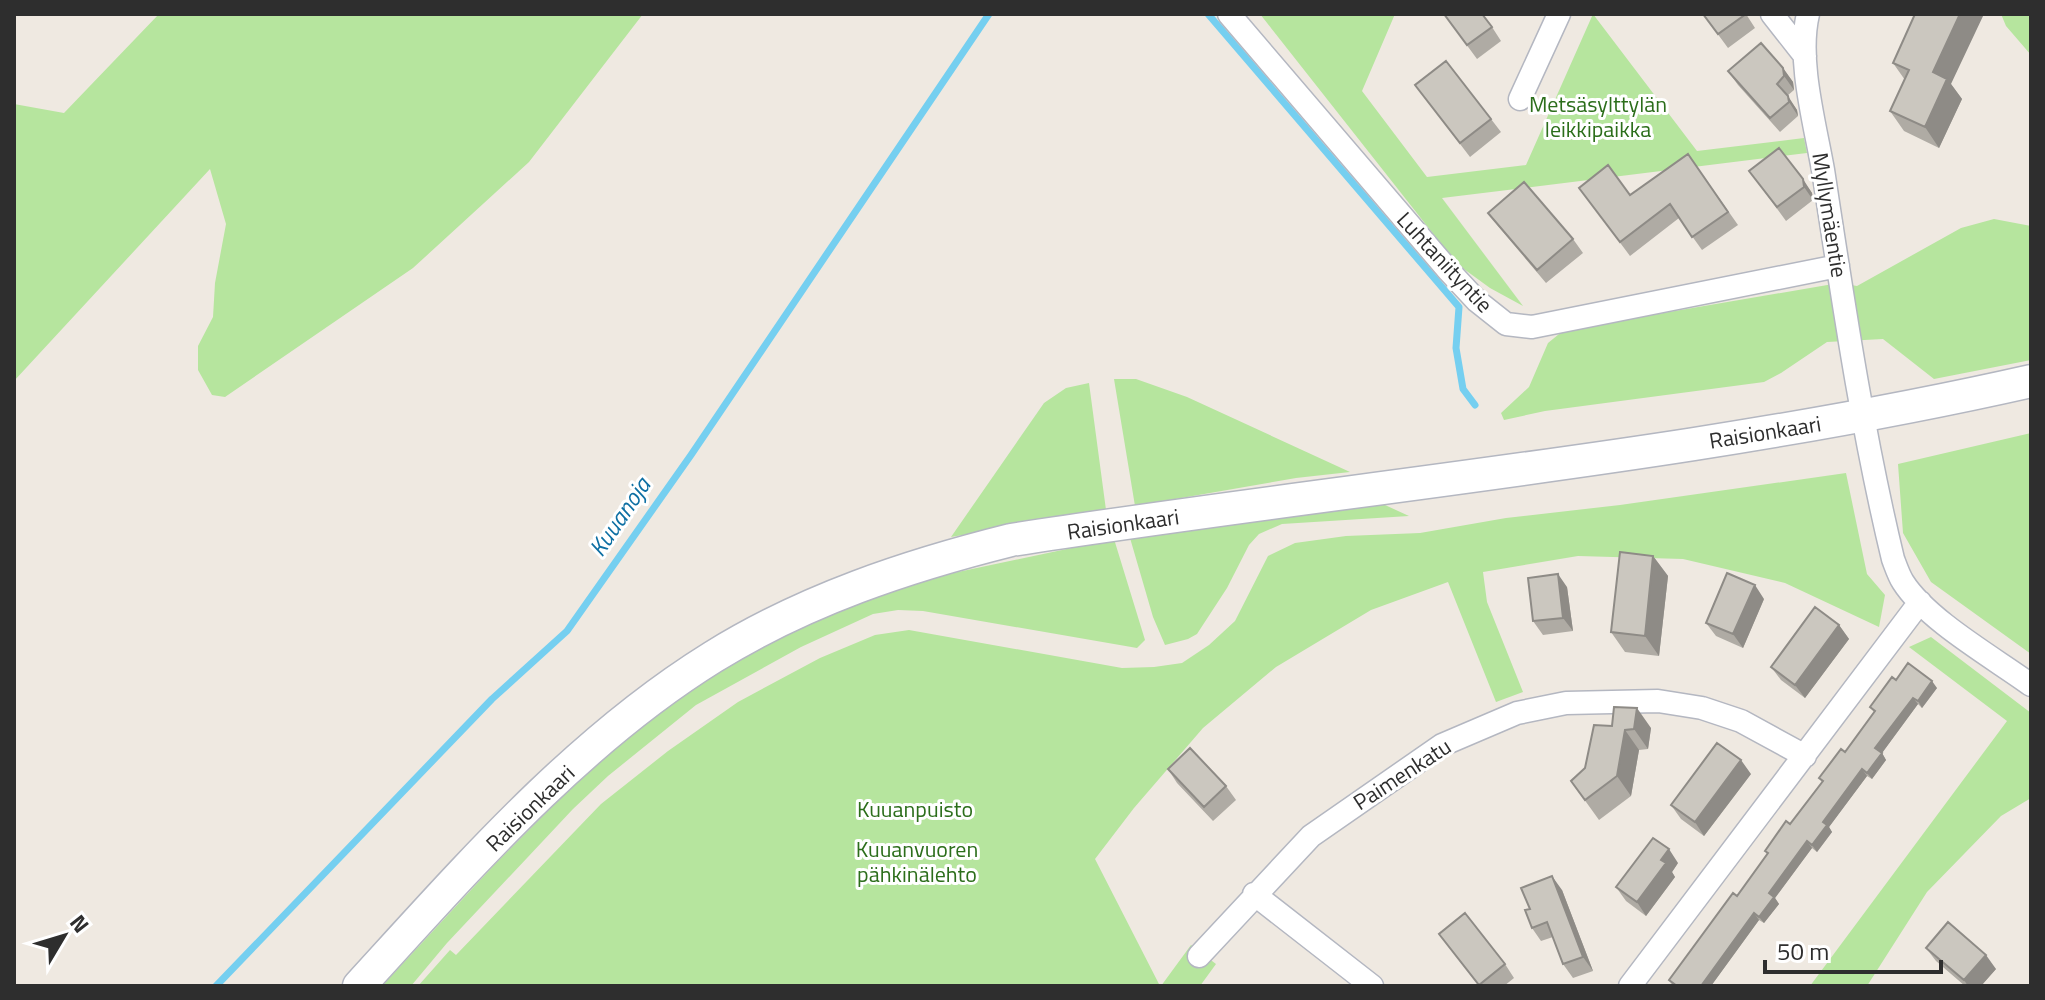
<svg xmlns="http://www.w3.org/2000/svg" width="2045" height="1000" viewBox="0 0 2045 1000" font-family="'Titillium Web',sans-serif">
<rect width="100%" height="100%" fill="#efe9e1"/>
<path fill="#b6e59e" d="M 159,14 L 643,14 L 529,162 L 413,268 L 225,397 L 212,395 L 198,370 L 198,346 L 213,317 L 215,283 L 226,224 L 210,169 L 14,381 L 14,104 L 64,113 Z
M 1260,14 L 1395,14 L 1362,91 L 1427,177 L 1526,165 L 1593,14 L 1697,151 L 1804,138 L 1807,153 L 1442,198 L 1523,306 L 1490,288 L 1457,264 Z
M 2001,14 L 2031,14 L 2031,55 L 2006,26 Z
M 1994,219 L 2031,226 L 2031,360 L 1934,379 L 1883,339 L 1827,342 L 1781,373 L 1764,382 L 1545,411 L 1504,420 L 1501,413 L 1529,387 L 1548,343 L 1564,330 L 1839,283 L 1857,286 L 1961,228 Z
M 1114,379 L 1136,379 L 1187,397 L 1350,472 L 1296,478 L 1135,506 Z
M 1089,383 L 1106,510 L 951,537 L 1044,403 L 1066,388 Z
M 2031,433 L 2031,654 L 1931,582 L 1903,533 L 1898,464 Z
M 1846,473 L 1867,574 L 1885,595 L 1879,627 L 1785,583 L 1683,559 L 1578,556 L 1483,572 L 1487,602 L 1523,692 L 1496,702 L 1448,582 L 1371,610 L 1276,667 L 1203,728 L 1134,808 L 1095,859 L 1160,986 L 418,986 L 450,950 L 456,955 L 601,804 L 668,751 L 738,702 L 820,658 L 875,635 L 909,630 L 1122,668 L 1154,667 L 1182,663 L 1209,645 L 1235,621 L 1268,556 L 1295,543 L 1346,536 L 1420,533 L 1506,518 L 1620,505 Z
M 1374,505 L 1385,505 L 1409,516 L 1282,524 L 1259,534 L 1249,545 L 1227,588 L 1197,634 L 1188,639 L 1165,645 L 1153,617 L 1130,538 Z
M 1114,539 L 1145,640 L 1137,648 L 923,611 L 898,610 L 873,614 L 801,647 L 696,705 L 608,776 L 573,809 L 447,943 L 411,986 L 382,986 L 496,863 L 596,762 L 713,673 L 791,631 L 906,583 Z
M 1931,637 L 2031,713 L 2031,798 L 2001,816 L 1927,892 L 1867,986 L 1810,986 L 2007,721 L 1909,647 Z
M 1191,945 L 1216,964 L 1200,986 L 1161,986 Z"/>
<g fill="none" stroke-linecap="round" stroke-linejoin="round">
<path stroke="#75cff0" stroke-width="7" d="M 1208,14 L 1459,307 L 1456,348 L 1463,389 L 1475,405
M 216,986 L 492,699 L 567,631 L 691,455 L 989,14"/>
<g stroke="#b4b7c1" stroke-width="25">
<path id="street" d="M 1229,14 L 1449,271 L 1477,301 L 1506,324 L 1532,327 L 1838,266
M 1772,14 L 1805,56
M 1808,14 C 1797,60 1815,124 1823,170 C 1843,300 1862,431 1893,559 C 1896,567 1899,576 1903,582 C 1927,620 1994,658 2031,685
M 1520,99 L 1559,14
M 1254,894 L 1372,986
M 1199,956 L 1311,836 L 1442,745 L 1517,713 L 1566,703 L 1658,701 L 1702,708 L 1741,721 L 1805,756
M 1630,986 L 1920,602"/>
</g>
<g stroke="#b4b7c1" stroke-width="35">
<path id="secondary" d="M 359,986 C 467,868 576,742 713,657 C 805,600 907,566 1011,540 C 1351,487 1695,457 2031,381"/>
</g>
<use href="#street" stroke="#fff" stroke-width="22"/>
<use href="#secondary" stroke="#fff" stroke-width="32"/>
</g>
<path fill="#afaba4" d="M 1444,14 L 1492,27 L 1501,41 L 1477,59 Z
M 1703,14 L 1746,14 L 1755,28 L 1728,48 Z
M 1893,63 L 1951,84 L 1962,99 L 1939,148 L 1904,131 L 1890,111 L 1905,80 Z
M 1783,68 L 1793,82 L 1794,90 L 1787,96 L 1797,110 L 1798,116 L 1780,132 L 1738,85 L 1728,71 Z
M 1415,85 L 1491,119 L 1501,132 L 1470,157 Z
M 1779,148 L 1812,193 L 1813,200 L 1786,221 L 1759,184 Z
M 1688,154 L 1738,225 L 1702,250 L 1679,218 L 1630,256 L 1589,201 L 1630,195 Z
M 1488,213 L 1573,239 L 1583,253 L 1546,283 L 1498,226 Z
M 1653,556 L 1668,576 L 1659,656 L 1625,652 L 1611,632 Z
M 1567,587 L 1573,631 L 1543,635 L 1533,621 Z
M 1764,599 L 1743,648 L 1716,636 L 1706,623 Z
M 1839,625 L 1849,639 L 1805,698 L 1781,680 L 1771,667 Z
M 1896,680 L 1937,688 L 1922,708 L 1918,704 L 1882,753 L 1886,760 L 1872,779 L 1867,776 L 1829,827 L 1832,832 L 1817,852 L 1812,848 L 1775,898 L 1779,904 L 1764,923 L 1759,920 L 1711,986 L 1673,986 L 1669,980 L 1737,896 L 1767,854 L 1765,851 L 1790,824 L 1822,782 L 1819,778 L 1845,752 L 1874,712 L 1870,707 Z
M 1594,725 L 1651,728 L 1648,749 L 1639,750 L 1631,796 L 1599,820 L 1571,781 L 1585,768 Z
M 1168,769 L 1226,786 L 1236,800 L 1213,821 L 1177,783 Z
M 1751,774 L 1704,836 L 1681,819 L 1671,805 Z
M 1678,863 L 1672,872 L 1675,877 L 1646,916 L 1626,901 L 1616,887 Z
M 1562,890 L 1593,971 L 1573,978 L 1563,964 L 1553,937 L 1541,941 L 1532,928 L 1530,909 Z
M 1439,934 L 1505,964 L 1514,978 L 1504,986 L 1479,986 Z
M 1926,948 L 1996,969 L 1981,986 L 1965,986 L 1936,961 Z"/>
<path fill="#8e8b86" d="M 1960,14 L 1984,14 L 1951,84 L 1962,99 L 1939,148 L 1925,127 L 1933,72 Z
M 1783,68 L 1793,82 L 1794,90 L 1784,76 Z
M 1788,96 L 1797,110 L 1798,116 L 1789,102 Z
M 1803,179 L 1812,193 L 1813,200 L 1804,187 Z
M 1653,556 L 1668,576 L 1659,656 L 1645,636 Z
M 1558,574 L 1567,587 L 1573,631 L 1563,618 Z
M 1755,585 L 1764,599 L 1743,648 L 1733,634 Z
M 1839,625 L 1849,639 L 1805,698 L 1795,685 Z
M 1932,681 L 1937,688 L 1922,708 L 1918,701 Z
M 1913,698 L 1918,704 L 1882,753 L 1886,760 L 1872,779 L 1867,773 L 1875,748 Z
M 1637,708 L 1651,728 L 1648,749 L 1634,729 Z
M 1625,730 L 1639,750 L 1631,796 L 1617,776 Z
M 1741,760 L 1751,774 L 1704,836 L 1695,822 Z
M 1862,769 L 1867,776 L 1829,827 L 1832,832 L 1817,852 L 1812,845 L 1823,822 Z
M 1807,841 L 1812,848 L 1775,898 L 1779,904 L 1764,923 L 1759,917 L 1769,893 Z
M 1669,849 L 1678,863 L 1672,872 L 1675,877 L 1646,916 L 1637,902 L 1661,860 Z
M 1552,876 L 1562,890 L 1593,971 L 1583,957 Z
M 1754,913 L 1759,920 L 1711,986 L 1701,986 Z
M 1986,955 L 1996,969 L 1981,986 L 1968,986 L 1964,980 Z"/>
<path fill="#cbc7bf" stroke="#8e8b86" stroke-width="2" d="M 1444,14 L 1482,14 L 1492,27 L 1467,45 Z
M 1703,14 L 1746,14 L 1718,34 Z
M 1915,14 L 1960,14 L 1933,72 L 1947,79 L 1925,127 L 1890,111 L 1909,70 L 1893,63 Z
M 1761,43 L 1783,68 L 1784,76 L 1777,84 L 1788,96 L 1789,102 L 1770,118 L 1728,71 Z
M 1446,61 L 1491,119 L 1460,143 L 1415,85 Z
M 1779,148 L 1803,179 L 1804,187 L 1777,207 L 1749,171 Z
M 1688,154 L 1728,212 L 1692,237 L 1670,204 L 1620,242 L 1579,188 L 1608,165 L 1630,195 Z
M 1524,182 L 1573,239 L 1537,270 L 1488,213 Z
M 1620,552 L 1653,556 L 1645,636 L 1611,632 Z
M 1727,573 L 1755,585 L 1733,634 L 1706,623 Z
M 1558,574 L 1563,618 L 1533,621 L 1528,578 Z
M 1815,607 L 1839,625 L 1795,685 L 1771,667 Z
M 1908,663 L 1932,681 L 1918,701 L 1913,698 L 1875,748 L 1882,753 L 1867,773 L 1862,769 L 1823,822 L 1827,825 L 1812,845 L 1807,841 L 1769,893 L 1774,897 L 1759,917 L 1754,913 L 1701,986 L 1677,986 L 1669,980 L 1733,893 L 1737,896 L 1768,853 L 1765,851 L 1786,821 L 1790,824 L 1823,781 L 1819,778 L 1841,749 L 1845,752 L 1875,711 L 1870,707 L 1892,677 L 1896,680 Z
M 1614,707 L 1637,708 L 1634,729 L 1625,730 L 1617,776 L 1585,800 L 1571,781 L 1585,768 L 1594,725 L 1612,726 Z
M 1717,743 L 1741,760 L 1695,822 L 1671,805 Z
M 1190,748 L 1226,786 L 1204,807 L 1168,769 Z
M 1653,838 L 1669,849 L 1661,860 L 1666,863 L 1637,902 L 1616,887 Z
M 1552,876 L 1583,957 L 1563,964 L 1547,922 L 1532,928 L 1525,910 L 1530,909 L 1521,888 Z
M 1465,913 L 1505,964 L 1479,985 L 1439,934 Z
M 1948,922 L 1986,955 L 1964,980 L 1926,948 Z"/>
<g text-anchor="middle" stroke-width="6" stroke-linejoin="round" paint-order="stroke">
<g font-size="22" fill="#2c6e1b" stroke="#fff">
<text x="1598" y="112">Metsäsylttylän<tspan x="1598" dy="25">leikkipaikka</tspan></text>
<text x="915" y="817">Kuuanpuisto</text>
<text x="917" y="857">Kuuanvuoren<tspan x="917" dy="25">pähkinälehto</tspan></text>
</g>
<g font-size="22" fill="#2e2e2e" stroke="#fff">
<text transform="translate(1830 215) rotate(81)" y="8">Myllymäentie</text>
<text transform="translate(1445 262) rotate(47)" y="8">Luhtaniityntie</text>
<text transform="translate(1765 432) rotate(-9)" y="8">Raisionkaari</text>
<text transform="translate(1123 524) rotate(-8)" y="8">Raisionkaari</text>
<text transform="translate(1402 774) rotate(-33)" y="8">Paimenkatu</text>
<text transform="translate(530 808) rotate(-44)" y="8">Raisionkaari</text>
</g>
<g font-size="24" font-style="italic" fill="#0d6fa3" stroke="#fff">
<text transform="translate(620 517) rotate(-56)" y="8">Kuuanoja</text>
</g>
</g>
<rect width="2045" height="1000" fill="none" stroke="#2e2e2e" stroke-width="32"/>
<g transform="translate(64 936) rotate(52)" stroke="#ffffff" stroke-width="6" paint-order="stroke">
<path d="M0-6L14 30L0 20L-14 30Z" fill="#2e2e2e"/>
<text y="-12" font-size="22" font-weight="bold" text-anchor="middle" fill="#2e2e2e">N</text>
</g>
<path d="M1765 960v12h176v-12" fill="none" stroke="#2e2e2e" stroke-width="4"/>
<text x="1777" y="960" font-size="24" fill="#2e2e2e" stroke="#ffffff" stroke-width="6" paint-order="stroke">50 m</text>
</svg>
